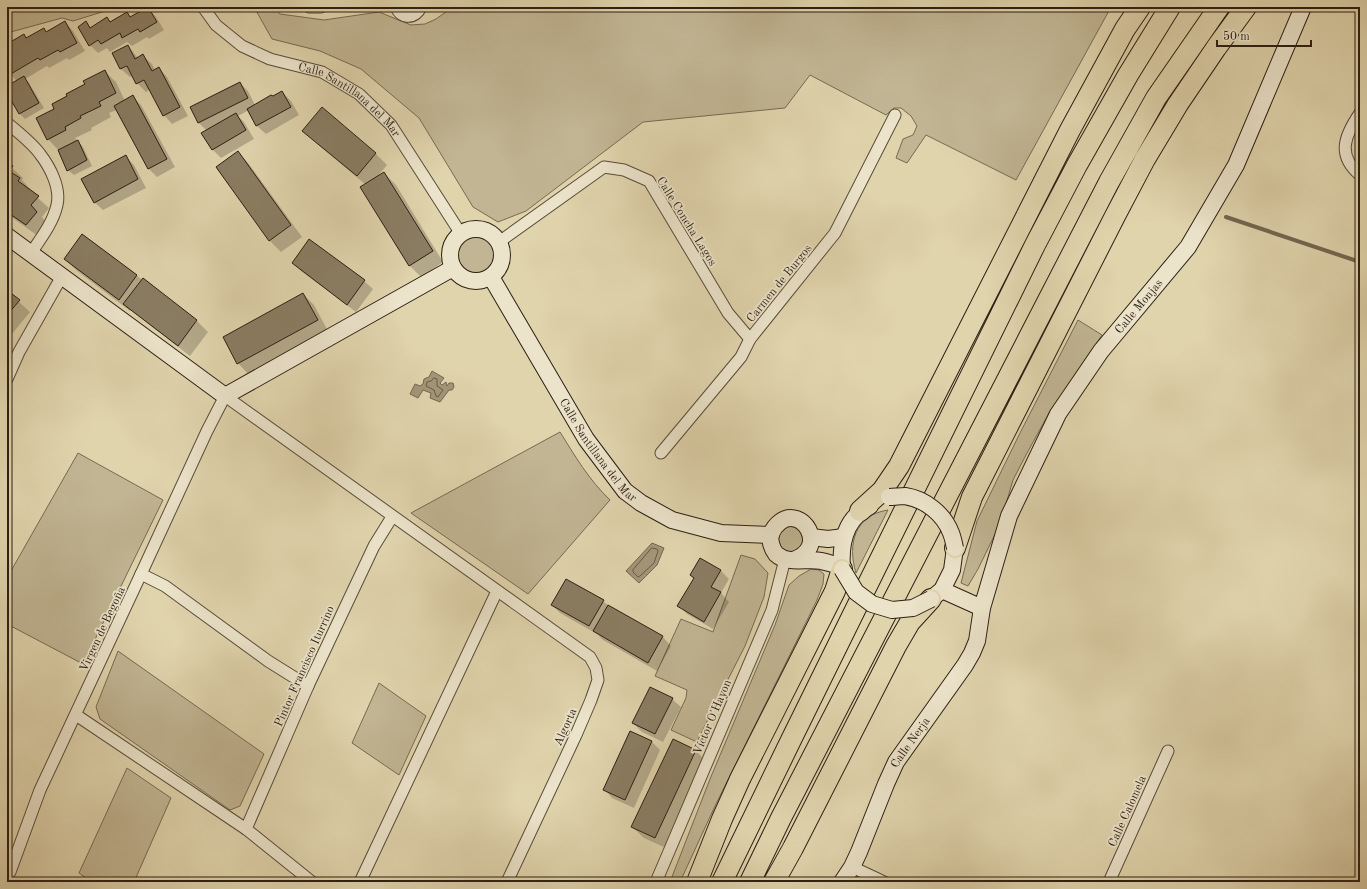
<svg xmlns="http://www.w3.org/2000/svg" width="1367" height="889" viewBox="0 0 1367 889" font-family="'Old Standard TT',serif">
<rect width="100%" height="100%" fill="#e0d4ad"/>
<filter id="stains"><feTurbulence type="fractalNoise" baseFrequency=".005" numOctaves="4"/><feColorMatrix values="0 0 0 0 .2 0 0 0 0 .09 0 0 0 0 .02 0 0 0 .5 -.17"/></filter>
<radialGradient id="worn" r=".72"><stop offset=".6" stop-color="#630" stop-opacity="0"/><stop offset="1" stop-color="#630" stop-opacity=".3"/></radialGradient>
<path fill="#c1b593" stroke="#766a53" d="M 7,7 L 118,7 L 73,21 L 62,18 L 7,33 Z
M 254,7 L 273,7 L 280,14 L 324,20 L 379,12 L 411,25 L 425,24 L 436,19 L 453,7 L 1111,7 L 1016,180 L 926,135 L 907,163 L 896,158 L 903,139 L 913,135 L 917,126 L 911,116 L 901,108 L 894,108 L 886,115 L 810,75 L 785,108 L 643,122 L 526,211 L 498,222 L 473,207 L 419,118 L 361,69 L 320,51 L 272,39 Z
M458 255a20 20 0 1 1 40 0a20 20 0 1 1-40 0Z
M 1078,320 L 1102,335 L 1049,413 L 1027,453 L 1013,480 L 1000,524 L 978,569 L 968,586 L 961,583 L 977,521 L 1020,433 Z
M 560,432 C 575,456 589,480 610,500 L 528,594 L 411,513 Z
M 78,453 L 163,500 L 83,664 L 7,624 L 7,578 Z
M 888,510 L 856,573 C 847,544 855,515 888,510 Z
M 786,526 L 796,527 L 805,537 L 801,552 L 783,553 L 776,537 Z
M 741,555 L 755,559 L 768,573 L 764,597 L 745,646 L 714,707 L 697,742 L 671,730 L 686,698 L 687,690 L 655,676 L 681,619 L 713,632 Z
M 811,569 L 819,570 L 824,574 L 823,584 L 817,600 L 715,806 L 680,882 L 670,882 L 710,779 L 775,625 L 789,585 L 799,576 Z
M 118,651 L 264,754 L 240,806 L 230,810 L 100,719 L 96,707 Z
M 379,683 L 426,716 L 399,775 L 352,743 Z
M 127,768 L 171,798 L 134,882 L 92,882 L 79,873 Z"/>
<path fill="#a39679" stroke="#736650" d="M 432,371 L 444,378 L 440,383 L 442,385 L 446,382 L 447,386 L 449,383 L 453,383 L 454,387 L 452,390 L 449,390 L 440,402 L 430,398 L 431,393 L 423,390 L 418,398 L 410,394 L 415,384 L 420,386 L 423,384 L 424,379 L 429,377 Z
M 652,543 L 664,548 L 657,565 L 639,583 L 626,571 Z"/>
<path fill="#0003" fill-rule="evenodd" d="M 148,8 L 156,17 L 164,30 L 149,39 L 147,37 L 132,46 L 127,42 L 110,52 L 107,48 L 98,53 L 90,45 L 86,23 L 91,28 L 107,18 L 112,23 L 127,13 L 132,18 Z
M 65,22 L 73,31 L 85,51 L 69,60 L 67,58 L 49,68 L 47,66 L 25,79 L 29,83 L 44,108 L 25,119 L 20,114 L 7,91 L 7,87 L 17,81 L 10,74 L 7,69 L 7,45 L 24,35 L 27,39 L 46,33 Z
M 128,46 L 138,58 L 143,56 L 152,64 L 155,70 L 159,68 L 167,77 L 188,116 L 172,124 L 164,115 L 150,89 L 146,92 L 137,83 L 133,75 L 130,77 L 121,69 L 113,54 ZM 132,64 L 123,69 L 123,67 Z
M 104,71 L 116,82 L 125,101 L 133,97 L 141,105 L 175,167 L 157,177 L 149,169 L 117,110 L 109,113 L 111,117 L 91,128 L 92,130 L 75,138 L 83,147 L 92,166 L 74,175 L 68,170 L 59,151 L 48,139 L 56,109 L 68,96 Z
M 240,83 L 248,91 L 255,105 L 282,92 L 291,101 L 299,115 L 266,134 L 257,126 L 249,110 L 238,116 L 244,122 L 254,139 L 221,158 L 213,150 L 203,133 L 207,131 L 199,123 L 192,107 Z
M 304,131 L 375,153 L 387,165 L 376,178 L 384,173 L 396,185 L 443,262 L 421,277 L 409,265 L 366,185 L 315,142 Z
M 238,152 L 249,164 L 302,237 L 281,252 L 270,241 L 217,168 Z
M 126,157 L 134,165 L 146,188 L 103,210 L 94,202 Z
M 7,163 L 23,178 L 22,180 L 31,190 L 30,191 L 49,208 L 42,217 L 48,224 L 38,236 L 7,214 Z
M 83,235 L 197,321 L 208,332 L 190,356 L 131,310 L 130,311 L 76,270 L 65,259 Z
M 310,240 L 364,281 L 373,289 L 356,312 L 301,271 L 293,263 Z
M 7,291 L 30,312 L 7,340 Z
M 303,294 L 314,305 L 328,331 L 249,375 L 238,363 Z
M 7,349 L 11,352 L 7,357 Z
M 701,559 L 721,571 L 729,579 L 721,593 L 729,602 L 713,629 L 687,614 L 679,606 L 695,578 Z
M 603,601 L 609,606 L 663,637 L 671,646 L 657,671 L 603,640 L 597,634 L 560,613 L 552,605 Z
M 672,699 L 681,707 L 663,742 L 642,732 L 633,723 Z
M 652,742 L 660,750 L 634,808 L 612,798 L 604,789 Z
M 696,751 L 707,762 L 666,848 L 644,838 L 632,827 Z"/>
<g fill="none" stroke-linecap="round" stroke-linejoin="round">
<path stroke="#685a46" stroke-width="1" d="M 434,378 L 437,379 L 437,386 L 443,390 L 438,397 L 436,396 L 434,390 L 426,386 L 427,382 L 431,381 Z
M 652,548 L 657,549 L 658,551 L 654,563 L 640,576 L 638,577 L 633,572 L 633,570 Z"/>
<path stroke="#736650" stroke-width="4" d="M 1226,217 L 1360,262"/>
</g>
<path fill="#8a7d63" stroke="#2c1f13" d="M 148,7 L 157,22 L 140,32 L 138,29 L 122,38 L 120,33 L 101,44 L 98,40 L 89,46 L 78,27 L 86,21 L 90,28 L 107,17 L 110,22 L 127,12 L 130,17 Z
M 65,21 L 77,43 L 60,52 L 58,50 L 40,60 L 38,58 L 9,75 L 7,71 L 7,44 L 24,34 L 26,38 L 44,28 L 46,32 Z
M 128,45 L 135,59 L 143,54 L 152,71 L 159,67 L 180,107 L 163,116 L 144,80 L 136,84 L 127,66 L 120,69 L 112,53 Z
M 105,70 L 116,93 L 99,102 L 101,106 L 80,116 L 81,118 L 65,127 L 66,130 L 47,140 L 36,118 L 54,109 L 52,104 L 67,96 L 66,94 L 85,84 L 83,81 Z
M 24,76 L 39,103 L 19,114 L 7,93 L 7,86 Z
M 240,82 L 248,98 L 198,123 L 190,107 Z
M 282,91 L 291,107 L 256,126 L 247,109 L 271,95 L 273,96 Z
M 133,95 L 167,159 L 148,169 L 114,106 Z
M 322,107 L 376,153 L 357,176 L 302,131 Z
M 236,113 L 246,130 L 212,150 L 201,133 Z
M 78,140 L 87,160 L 67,171 L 58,150 Z
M 238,151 L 291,225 L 269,241 L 216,167 Z
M 126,155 L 138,179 L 94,203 L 81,179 Z
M 7,162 L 13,166 L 9,171 L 20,178 L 18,181 L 39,196 L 31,205 L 37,212 L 26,225 L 7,212 Z
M 384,172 L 433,251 L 409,266 L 360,187 Z
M 82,234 L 137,275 L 119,300 L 64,259 Z
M 309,239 L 365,280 L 347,305 L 292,263 Z
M 143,278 L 197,320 L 178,346 L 123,304 Z
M 7,290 L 20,300 L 7,315 Z
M 303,293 L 318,320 L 237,364 L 223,337 Z
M 700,558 L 721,570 L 711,587 L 721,592 L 704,622 L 677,606 L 694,578 L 690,575 Z
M 566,579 L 604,600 L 589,626 L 551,605 Z
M 608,605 L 663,636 L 648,663 L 593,631 Z
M 650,687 L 673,698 L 655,734 L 632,723 Z
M 630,731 L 652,741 L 625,800 L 603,790 Z
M 673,739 L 696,750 L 655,838 L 631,827 Z"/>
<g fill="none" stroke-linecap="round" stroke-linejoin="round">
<g stroke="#594c3a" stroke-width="13">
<g id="street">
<path id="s1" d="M 203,7 L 216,25 L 242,46 L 270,59 L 322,72 L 359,94 L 391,125 L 461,234"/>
<path d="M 309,7 L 321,7"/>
<path d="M 396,7 C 401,20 416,19 421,7"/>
<path d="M 1360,113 C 1345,135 1336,155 1360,175"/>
<path d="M 7,123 C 18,132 32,143 40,154 C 50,167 61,188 57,205 C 53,223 41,238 31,253"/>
<path d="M 499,242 L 604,167 L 624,170 L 649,181 L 728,313 L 750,339"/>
<path d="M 7,379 L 19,352 L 62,276"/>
<path d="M 661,453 L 741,357 L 750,339 L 835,233 L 895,115"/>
<path d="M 141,574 L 165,586 L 268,661 L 308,686"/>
<path d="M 76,715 L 246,829 L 312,882"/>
<path d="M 246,829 L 308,686 L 374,546 L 392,517"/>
<path d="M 852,867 L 884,882"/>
<path d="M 7,870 L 10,872 L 40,790 L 141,574 L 207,431 L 225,396 L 590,657 L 596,668 L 598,680 L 591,700 L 576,735 L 507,882"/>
<path d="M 360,882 L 497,591"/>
<path d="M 656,882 L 772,610 L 785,559"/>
<path d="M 1109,882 L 1168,751"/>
</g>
</g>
<g stroke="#2c1f13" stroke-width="18">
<g id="secondary">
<circle cx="476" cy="255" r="26"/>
<path d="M 7,236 L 225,396 L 453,268"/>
<path id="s2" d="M 491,277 L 586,439 L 625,491 L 641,503 L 672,520 L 721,533 L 771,535"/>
<path d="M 811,537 L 828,539 L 844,537"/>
<path d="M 793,560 C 830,548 802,505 780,522 C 776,525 773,529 771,534 C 769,540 772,549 776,554 C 788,565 807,558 821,561 C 828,562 834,565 842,566"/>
<path d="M 842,569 C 840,543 845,518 870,506"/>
<path d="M 942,590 L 982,608"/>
<path d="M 931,599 L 942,590 L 952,570 L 955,548"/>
<path id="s3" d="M 842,882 L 852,867 L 859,852 L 886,784 L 896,762 L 965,665 L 972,653 L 977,641 L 982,608 L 1009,516 L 1058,414 L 1101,351 L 1188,247 L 1236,165 L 1303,7"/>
</g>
</g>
<g stroke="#2c1f13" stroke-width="22">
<path id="highway" d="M 860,511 L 882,491 L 899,466 L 1070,130 L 1125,29 L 1140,7
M 955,548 L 972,497 L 1115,216 L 1145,159 L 1178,104 L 1216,48 L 1246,7
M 697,882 L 722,819 L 740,779 L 835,591 L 842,569
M 722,882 L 791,740 L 1035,245 L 1077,165 L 1128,75 L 1170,7
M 750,882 L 781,818 L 1109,182 L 1156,98 L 1219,7
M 774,882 L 793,848 L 896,646 L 910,622 L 931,599"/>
</g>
<use href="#street" stroke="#ebe3ca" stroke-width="11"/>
<use href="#secondary" stroke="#ebe3ca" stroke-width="16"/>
<use href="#highway" stroke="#e0d4ad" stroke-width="20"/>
<g stroke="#2c1f13" stroke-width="18" stroke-linecap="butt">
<path id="secondary-bridge" d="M 889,497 C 894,497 900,496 905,496 C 925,499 944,514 951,533 C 953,538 954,543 955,548
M 842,569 L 856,592 L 872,604 L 892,610 L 913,608 L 931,599"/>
</g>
<use href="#secondary-bridge" stroke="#ebe3ca" stroke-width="16"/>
</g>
<g text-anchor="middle" stroke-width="3.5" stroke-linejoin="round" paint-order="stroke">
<g font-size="12" fill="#2c1f13" stroke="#ebe3ca">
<text dy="4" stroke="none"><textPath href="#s1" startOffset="178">Calle Santillana del Mar</textPath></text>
<text transform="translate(687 221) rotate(58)" y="4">Calle Concha Lagos</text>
<text transform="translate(779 283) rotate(-51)" y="4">Carmen de Burgos</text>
<text dy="4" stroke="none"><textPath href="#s3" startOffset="655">Calle Monjas</textPath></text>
<text dy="4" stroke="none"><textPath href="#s2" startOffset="204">Calle Santillana del Mar</textPath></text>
<text transform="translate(102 629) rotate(-65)" y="4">Virgen de Begoña</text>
<text transform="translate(304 666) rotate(-66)" y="4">Pintor Francisco Iturrino</text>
<text transform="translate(712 717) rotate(-67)" y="4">Víctor O'Hayon</text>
<text transform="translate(565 727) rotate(-66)" y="4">Algorta</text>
<text dy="4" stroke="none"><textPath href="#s3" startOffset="156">Calle Nerja</textPath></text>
<text transform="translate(1127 811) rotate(-66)" y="4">Calle Calomela</text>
</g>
</g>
<rect width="1367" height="889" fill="none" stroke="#e0d4ad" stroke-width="24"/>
<rect x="8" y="8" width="1351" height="873" fill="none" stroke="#2c1f13" stroke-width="2"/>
<rect x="12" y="12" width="1343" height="865" fill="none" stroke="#2c1f13"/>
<path d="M1217 40v6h94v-6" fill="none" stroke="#2c1f13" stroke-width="2"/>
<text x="1223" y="40" font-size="12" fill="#2c1f13" stroke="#ebe3ca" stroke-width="3" paint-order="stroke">50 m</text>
<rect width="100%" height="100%" filter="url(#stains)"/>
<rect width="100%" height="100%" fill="url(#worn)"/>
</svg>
